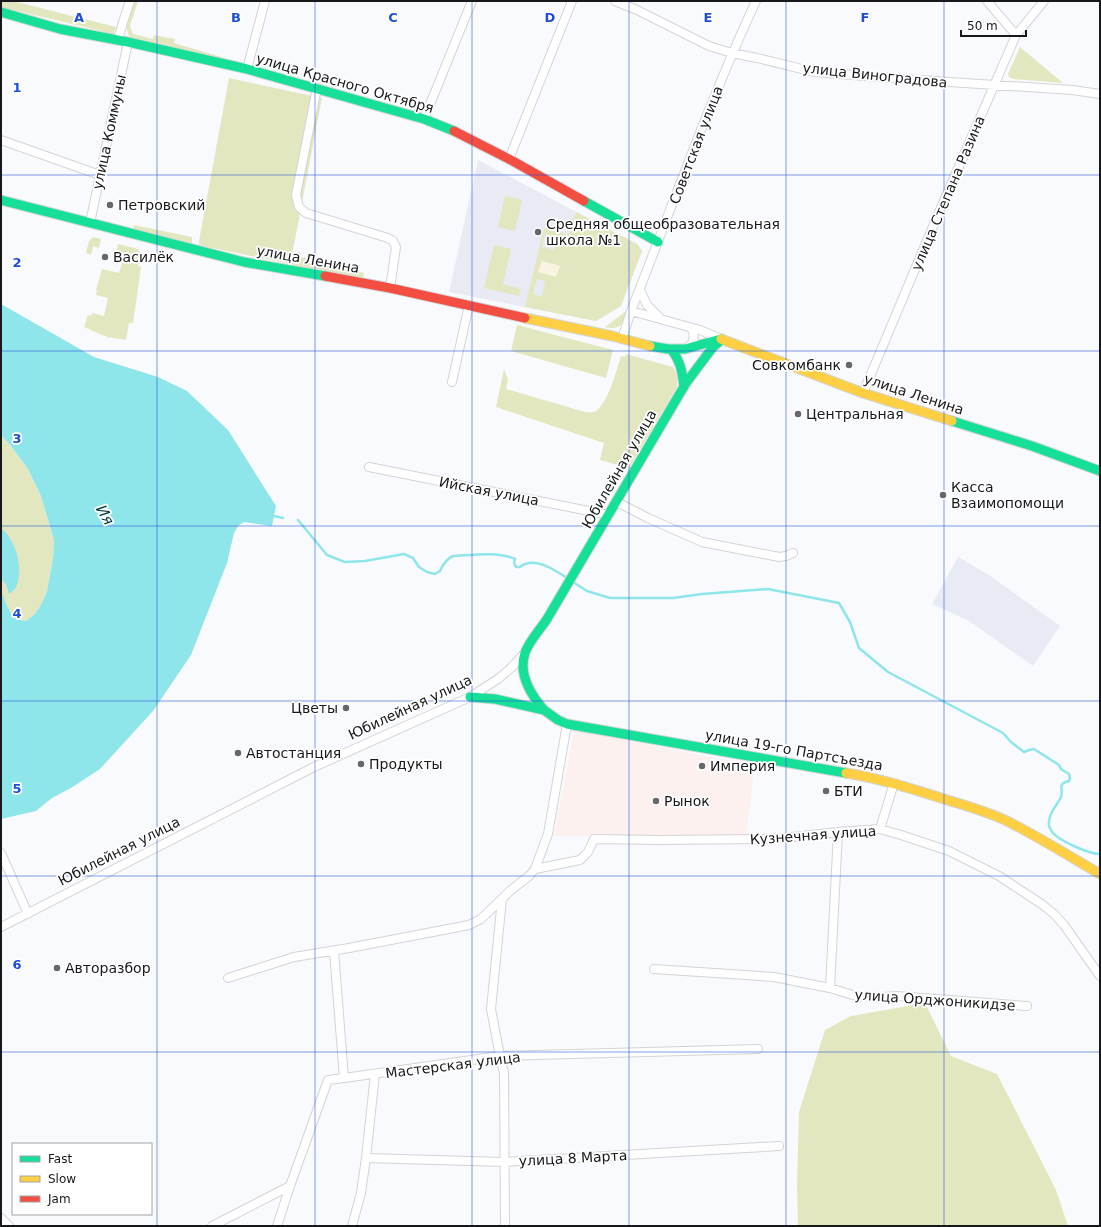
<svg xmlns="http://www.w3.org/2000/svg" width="1101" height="1227" viewBox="0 0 1101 1227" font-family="'DejaVu Sans',sans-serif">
<rect width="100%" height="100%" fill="#f8fafd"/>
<path fill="#fcf1ef" d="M 574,730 L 755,766 L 746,836 L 554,836 Z"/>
<path fill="#e8ebf3" d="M 478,160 L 637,244 L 642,251 L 621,306 L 596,321 L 449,292 Z
M 958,557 L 989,575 L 1060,626 L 1033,666 L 969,621 L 932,604 Z"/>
<path fill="#e3e7bf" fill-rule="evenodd" d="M 1,1 L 13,1 L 116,27 L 114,34 L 1,7 Z
M 135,1 L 138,1 L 130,26 L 133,34 L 153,39 L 154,35 L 175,39 L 174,43 L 242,63 L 130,37 C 122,27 131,12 135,1 Z
M 1020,47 L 1063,83 L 1013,79 L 1009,77 L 1008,74 Z
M 229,78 L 322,98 L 292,255 L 364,273 L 363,279 L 203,246 L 199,244 L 199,241 Z
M 505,196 L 522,200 L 515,231 L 498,227 Z
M 576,212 L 637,244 L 642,251 L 621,306 L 596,321 L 525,307 L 544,228 L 569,235 ZM 545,234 L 549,235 L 548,239 L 556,242 L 554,250 L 542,247 ZM 537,279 L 545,281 L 542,297 L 533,294 Z
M 134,225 L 192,237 L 192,243 L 133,229 Z
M 93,237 L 101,239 L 99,248 L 93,246 L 91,255 L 86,253 L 89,241 Z
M 118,244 L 138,249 L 141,254 L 138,266 L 141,267 L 133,323 L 129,323 L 126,340 L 107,337 L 84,327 L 88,315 L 91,316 L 92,313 L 104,316 L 108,298 L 96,295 L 97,291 L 96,290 L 102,269 L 119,273 L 122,263 L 119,262 L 121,254 L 116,252 Z
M 494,245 L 511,249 L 503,284 L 521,289 L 519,296 L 484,288 Z
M 629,309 C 622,323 622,331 605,327 Z
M 517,325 L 613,350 L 606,378 L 511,351 Z
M 626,354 L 673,367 C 677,374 678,379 677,387 L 629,468 L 600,460 L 604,443 L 496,407 L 504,369 L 508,380 L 506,389 L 585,412 C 588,412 592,413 594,412 C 607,407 617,369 621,356 L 625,357 Z
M 1,435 L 11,446 L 28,469 L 41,496 L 54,540 L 53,559 L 47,591 L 42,603 L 35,614 L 26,621 L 16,618 L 9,610 L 1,591 L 1,578 L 6,585 L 9,593 L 5,532 L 1,528 Z
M 925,1003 L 951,1056 L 997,1074 L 1056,1190 L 1068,1226 L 798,1226 L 797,1184 L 799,1112 L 825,1030 L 851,1016 Z"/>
<path fill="#f9f4e1" d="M 542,261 L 560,266 L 556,277 L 538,272 Z"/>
<path fill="#8ee5ea" d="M 1,304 L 94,357 L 158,377 L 187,391 L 228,430 L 276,506 L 272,526 L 244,522 L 238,526 L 234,533 L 227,563 L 191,655 L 153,711 L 100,769 L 71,788 L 52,798 L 36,811 L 1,819 L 1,591 C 7,604 9,619 26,621 L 35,614 L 42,603 L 47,591 L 53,559 L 54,540 L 41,496 L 28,469 L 11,446 L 1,435 Z
M 1,528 C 16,540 24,569 16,587 C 15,589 12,592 9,594 L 6,585 L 1,578 Z"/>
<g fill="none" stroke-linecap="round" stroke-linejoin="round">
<path stroke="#8ee5ea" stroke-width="2.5" d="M 274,516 L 283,518
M 298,520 L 327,555 L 345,562 L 365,561 L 404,554 L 413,558 L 419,567 L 427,572 L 435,574 L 440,571 C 443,564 446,559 453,556 C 472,555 498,551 515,559 L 514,563 L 516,567 L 520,567 C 534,555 556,571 567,578
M 573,582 L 587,591 L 610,598 L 673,598 L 702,594 L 768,589 L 839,603 L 850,622 L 859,648 L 888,672 L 1003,733 L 1011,742 L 1024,752 L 1029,750 L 1034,749 L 1059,765 L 1061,769 L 1069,774 L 1070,778 L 1069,781 C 1056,784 1064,789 1061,797 C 1057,806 1049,812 1049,822 C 1048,825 1051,831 1053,833 C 1060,841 1089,854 1100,854"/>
<g stroke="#d2d4d6" stroke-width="10">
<path id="street" d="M 615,1 L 637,10 L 709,46 L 732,53 L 757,58 L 814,72 L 904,79 L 1072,90 L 1100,94
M 987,1 L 1016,35
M 118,40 L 123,22 L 130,1
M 247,69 L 265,1
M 317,88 L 296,195 L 299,207 L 306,213 L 388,238 L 393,241 L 396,247 L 390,288
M 424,119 L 472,1
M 1,140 L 100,175
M 509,159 L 572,1
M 90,223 L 128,42
M 640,290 L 647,305 L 660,318
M 631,311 L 700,330 L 721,339
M 622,339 L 631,311 C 672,207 709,102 756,1
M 686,348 C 694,344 696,335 691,328
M 452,382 L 469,305
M 863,393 L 937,217 L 1016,35 L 1044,1
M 369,467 L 609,515
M 617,502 L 648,518 L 702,542 L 779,557 L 786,556 L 793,553
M 880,829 L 894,783
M 1,853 L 28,914
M 535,869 L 580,860 L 588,852 L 594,839 L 659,840 L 774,839 L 838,832 L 880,829 L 901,835 L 949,851 L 999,876 L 1043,905 L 1054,914 L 1064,925 L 1100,976
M 502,899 L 491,1009 L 500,1056 L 504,1073 L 505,1226
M 1,927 L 314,767 L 470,697 L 498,679 L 511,668 L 523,655
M 654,969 L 774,977 L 830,988 L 856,996 L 883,997 L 897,996 L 1027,1006
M 228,978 L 294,957 L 349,948 L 469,925 L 481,919 L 511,890 L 529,876 L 535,869 L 548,834 L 567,724
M 830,988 L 838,832
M 344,1078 L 500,1056 L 758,1049
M 366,1158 L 504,1162 L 779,1146
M 1,1218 L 9,1226
M 212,1226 L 290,1186 L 328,1080 L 344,1078 L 334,951
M 277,1226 L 290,1186
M 352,1226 L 361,1193 L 366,1158 L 375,1074"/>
</g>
<g stroke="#d2d4d6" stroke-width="11">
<path id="fast" d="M 1,12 L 60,29 L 128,42 L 247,69 L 424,119 L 454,131
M 1,200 L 244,262 L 325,276
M 584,201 L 658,242
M 650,346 L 668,349 L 685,349 L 721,339
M 671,349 C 681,362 682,371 684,387
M 952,421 L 1032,446 L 1100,471
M 470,697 L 495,699 L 544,710 L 558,720 L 567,724 L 846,773
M 544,710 C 531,695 518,674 525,653 C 529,641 540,630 547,619 L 686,383 L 713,347 L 721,340"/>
</g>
<g stroke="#d2d4d6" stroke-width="11">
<path id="slow" d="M 525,318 L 612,336 L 650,346
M 721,339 L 863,393 L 952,421
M 846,773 C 878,778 909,788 941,798 C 963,805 986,811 1007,821 C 1039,837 1069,856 1100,874"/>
</g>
<g stroke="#d2d4d6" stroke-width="11">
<path id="jam" d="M 454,131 L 509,159 L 584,201
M 325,276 L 390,288 L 525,318"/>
</g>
<use href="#street" stroke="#fefeff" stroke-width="8"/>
<use href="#fast" stroke="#16e098" stroke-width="9"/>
<use href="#slow" stroke="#ffcf43" stroke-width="9"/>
<use href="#jam" stroke="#f24e42" stroke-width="9"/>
</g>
<path fill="none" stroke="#1d4ed8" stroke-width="1" stroke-opacity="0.55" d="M 157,1 L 157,1226M 315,1 L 315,1226M 472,1 L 472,1226M 629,1 L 629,1226M 786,1 L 786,1226M 944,1 L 944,1226M 1,175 L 1100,175M 1,351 L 1100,351M 1,526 L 1100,526M 1,701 L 1100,701M 1,876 L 1100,876M 1,1052 L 1100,1052"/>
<g fill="#66676a" stroke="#fff" stroke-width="1.5">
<circle cx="110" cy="205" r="4"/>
<circle cx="538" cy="232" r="4"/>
<circle cx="105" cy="257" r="4"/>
<circle cx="849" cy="365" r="4"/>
<circle cx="798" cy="414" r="4"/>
<circle cx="943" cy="495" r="4"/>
<circle cx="346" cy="708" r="4"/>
<circle cx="238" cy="753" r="4"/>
<circle cx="361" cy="764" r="4"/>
<circle cx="702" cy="766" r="4"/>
<circle cx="826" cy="791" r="4"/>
<circle cx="656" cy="801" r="4"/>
<circle cx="57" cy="968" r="4"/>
</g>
<g text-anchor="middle" stroke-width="3.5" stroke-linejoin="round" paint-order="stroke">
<g font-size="14" fill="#17181b" stroke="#fff">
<text transform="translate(875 75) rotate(6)" y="5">улица Виноградова</text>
<text transform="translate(345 83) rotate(16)" y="5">улица Красного Октября</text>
<text transform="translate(109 132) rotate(-78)" y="5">улица Коммуны</text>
<text transform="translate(696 145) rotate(-69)" y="5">Советская улица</text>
<text transform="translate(948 193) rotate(-67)" y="5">улица Степана Разина</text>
<text transform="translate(308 259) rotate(10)" y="5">улица Ленина</text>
<text transform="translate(914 394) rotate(18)" y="5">улица Ленина</text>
<text transform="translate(619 469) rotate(-60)" y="5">Юбилейная улица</text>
<text transform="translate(489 491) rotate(11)" y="5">Ийская улица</text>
<text transform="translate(410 707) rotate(-25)" y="5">Юбилейная улица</text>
<text transform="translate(794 750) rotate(10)" y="5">улица 19-го Партсъезда</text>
<text transform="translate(813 835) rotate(-4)" y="5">Кузнечная улица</text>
<text transform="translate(119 851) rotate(-27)" y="5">Юбилейная улица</text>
<text transform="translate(935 1000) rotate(4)" y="5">улица Орджоникидзе</text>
<text transform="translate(453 1065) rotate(-7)" y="5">Мастерская улица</text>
<text transform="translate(573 1158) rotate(-3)" y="5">улица 8 Марта</text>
</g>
<g font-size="14" fill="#17181b" stroke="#fff" text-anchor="start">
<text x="118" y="210">Петровский</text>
<text x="546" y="229">Средняя общеобразовательная<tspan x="546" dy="16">школа №1</tspan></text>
<text x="113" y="262">Василёк</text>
<text x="841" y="370" text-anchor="end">Совкомбанк</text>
<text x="806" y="419">Центральная</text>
<text x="951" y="492">Касса<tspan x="951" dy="16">Взаимопомощи</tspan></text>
<text x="338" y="713" text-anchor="end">Цветы</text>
<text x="246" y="758">Автостанция</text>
<text x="369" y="769">Продукты</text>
<text x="710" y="771">Империя</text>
<text x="834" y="796">БТИ</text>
<text x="664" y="806">Рынок</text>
<text x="65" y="973">Авторазбор</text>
</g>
<g font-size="15" font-style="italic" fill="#003c3f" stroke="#fff">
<text transform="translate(105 515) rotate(60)" y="5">Ия</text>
</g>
</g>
<g font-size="13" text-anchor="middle" font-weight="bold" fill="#1d4ed8" stroke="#fff" stroke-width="3.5" stroke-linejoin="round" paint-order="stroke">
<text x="79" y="22">A</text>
<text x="236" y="22">B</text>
<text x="393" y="22">C</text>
<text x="550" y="22">D</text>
<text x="708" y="22">E</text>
<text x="865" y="22">F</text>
<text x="17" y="92">1</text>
<text x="17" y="267">2</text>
<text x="17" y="443">3</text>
<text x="17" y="618">4</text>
<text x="17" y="793">5</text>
<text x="17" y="969">6</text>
</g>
<rect width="1101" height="1227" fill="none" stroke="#17181b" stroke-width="4"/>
<rect x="12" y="1143" width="140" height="72" fill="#ffffff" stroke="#a2a3a4"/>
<rect x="20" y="1156" width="20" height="6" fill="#16e098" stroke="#a2a3a4"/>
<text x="48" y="1163" font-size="12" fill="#17181b">Fast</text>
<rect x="20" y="1176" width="20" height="6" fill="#ffcf43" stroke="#a2a3a4"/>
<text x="48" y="1183" font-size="12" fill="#17181b">Slow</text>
<rect x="20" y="1196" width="20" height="6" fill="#f24e42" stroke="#a2a3a4"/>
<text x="48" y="1203" font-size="12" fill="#17181b">Jam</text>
<path d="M961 30v6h65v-6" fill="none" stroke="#17181b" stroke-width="2"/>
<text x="967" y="30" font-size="12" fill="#17181b" stroke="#ffffff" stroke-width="3" paint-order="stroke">50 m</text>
</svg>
